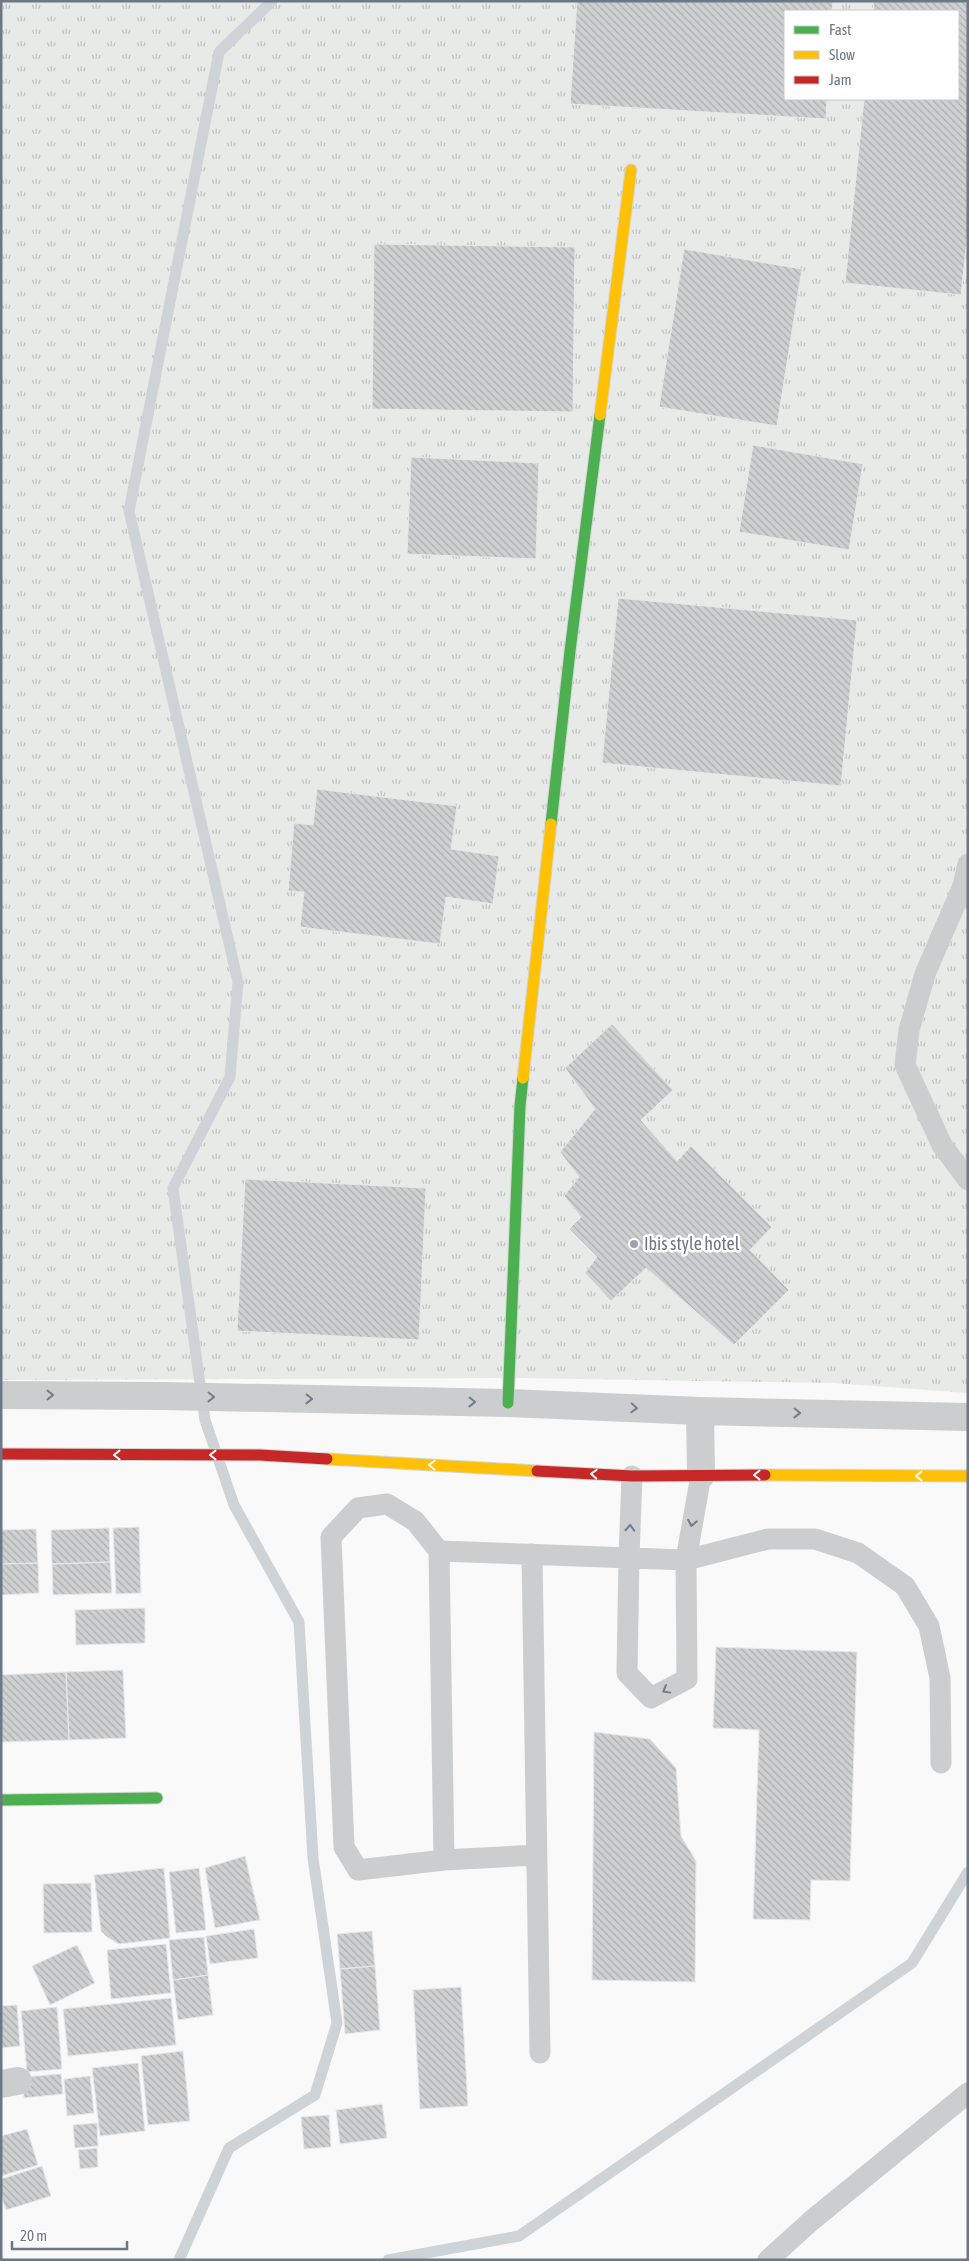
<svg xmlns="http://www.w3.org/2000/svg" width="969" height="2261" viewBox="0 0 969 2261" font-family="'Asap Condensed',sans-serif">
<defs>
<pattern id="grass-tufts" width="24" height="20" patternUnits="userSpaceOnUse" patternTransform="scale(1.25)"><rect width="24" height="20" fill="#e7eae7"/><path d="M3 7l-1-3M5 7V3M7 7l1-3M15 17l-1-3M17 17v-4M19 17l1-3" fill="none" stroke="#bfc2c1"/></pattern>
<pattern id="building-back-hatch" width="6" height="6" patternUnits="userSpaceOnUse" patternTransform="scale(1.25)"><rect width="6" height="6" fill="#cfd0d2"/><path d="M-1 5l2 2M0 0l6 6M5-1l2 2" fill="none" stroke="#acaeb0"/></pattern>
</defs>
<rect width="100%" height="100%" fill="#f9f9f9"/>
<path fill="url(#grass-tufts)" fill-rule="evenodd" d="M 1,1 L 968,1 L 968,1393 L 833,1383 L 521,1378 L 1,1380 ZM 785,11 L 958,11 L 958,99 L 785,99 Z"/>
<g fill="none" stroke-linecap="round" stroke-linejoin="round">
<path stroke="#ced3d7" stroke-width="11" d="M 179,2260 L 229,2148 L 315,2095 L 337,2023 L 313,1858 L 299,1622 L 234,1505 L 205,1420 L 173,1188 L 230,1077 L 238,982 L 129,511 L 219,52 L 272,1
M 388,2260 L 519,2236 L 912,1963 L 968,1872"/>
</g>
<path fill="url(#building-back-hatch)" stroke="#e8e8e8" d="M 577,1 L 833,1 L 832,11 L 785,11 L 785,99 L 827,99 L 826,119 L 570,104 Z
M 874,1 L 968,1 L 968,231 L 961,295 L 845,283 L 864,99 L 958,99 L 958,11 L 873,11 Z
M 374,244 L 575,247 L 573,412 L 372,409 Z
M 684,249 L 802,269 L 777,426 L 659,407 Z
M 753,445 L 863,464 L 849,550 L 739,532 Z
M 411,457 L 539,463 L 536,559 L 407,554 Z
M 618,598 L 857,620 L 841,786 L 602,763 Z
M 317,789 L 457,806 L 451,849 L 499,856 L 493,904 L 446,897 L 440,944 L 300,927 L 304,892 L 288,891 L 294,823 L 313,825 Z
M 612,1024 L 673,1090 L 641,1120 L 677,1161 L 691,1146 L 772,1227 L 750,1250 L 789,1290 L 734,1345 L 646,1268 L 611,1301 L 585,1273 L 597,1257 L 569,1229 L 581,1217 L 564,1196 L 579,1177 L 560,1152 L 595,1109 L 565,1068 Z
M 245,1179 L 426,1188 L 419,1340 L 237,1331 Z
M 139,1527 L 141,1593 L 116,1594 L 113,1528 Z
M 109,1528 L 110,1562 L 52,1564 L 51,1530 Z
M 36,1529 L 38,1563 L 1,1564 L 1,1530 Z
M 110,1562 L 112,1593 L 53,1595 L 52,1564 Z
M 38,1563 L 39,1593 L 1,1595 L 1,1564 Z
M 145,1608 L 145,1643 L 76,1645 L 75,1610 Z
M 716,1647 L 857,1652 L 850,1881 L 811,1880 L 810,1920 L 753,1919 L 759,1730 L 713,1728 Z
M 123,1670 L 126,1738 L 69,1740 L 66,1672 Z
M 66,1672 L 69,1740 L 1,1742 L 1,1675 Z
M 594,1732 L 650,1739 L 676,1768 L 681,1836 L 696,1861 L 695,1982 L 592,1980 Z
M 245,1856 L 260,1920 L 215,1928 L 205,1868 Z
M 164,1868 L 170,1938 L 119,1944 L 107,1937 L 101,1931 L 94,1875 Z
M 199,1868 L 206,1930 L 176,1933 L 169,1872 Z
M 91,1883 L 92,1932 L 44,1933 L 43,1884 Z
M 254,1929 L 258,1958 L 210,1964 L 206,1936 Z
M 372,1931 L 375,1966 L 340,1969 L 337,1934 Z
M 204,1937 L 208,1975 L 173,1980 L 169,1940 Z
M 166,1944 L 171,1993 L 111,1999 L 107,1950 Z
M 77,1945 L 95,1983 L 50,2005 L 32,1966 Z
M 375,1966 L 380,2030 L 345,2034 L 340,1969 Z
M 208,1975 L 213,2015 L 178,2020 L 173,1980 Z
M 461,1987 L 468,2106 L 420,2109 L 413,1990 Z
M 171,1998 L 176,2045 L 68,2056 L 63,2009 Z
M 17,2005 L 20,2046 L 1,2048 L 1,2006 Z
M 57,2007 L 62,2069 L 27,2072 L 21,2011 Z
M 183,2051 L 190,2121 L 148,2125 L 141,2056 Z
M 138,2063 L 145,2131 L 100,2136 L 92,2068 Z
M 61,2074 L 63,2094 L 24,2098 L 23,2077 Z
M 90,2076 L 94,2113 L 67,2116 L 64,2079 Z
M 382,2104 L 387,2138 L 340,2144 L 336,2110 Z
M 329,2115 L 331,2147 L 304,2149 L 301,2117 Z
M 97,2123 L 98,2146 L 75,2148 L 73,2125 Z
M 27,2129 L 38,2165 L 1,2176 L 1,2136 Z
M 97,2148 L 98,2167 L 80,2169 L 78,2150 Z
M 42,2166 L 51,2196 L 6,2210 L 1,2195 L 1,2179 Z"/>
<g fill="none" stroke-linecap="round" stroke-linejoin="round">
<g stroke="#d5d6d6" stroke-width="13">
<path id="fast" d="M 551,824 L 570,651 L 600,415
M 508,1403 L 520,1106 L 523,1078
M 1,1800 L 157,1798"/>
</g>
<g stroke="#d5d6d6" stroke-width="13">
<path id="slow" d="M 600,415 L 631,170
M 523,1078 L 551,824
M 327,1459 L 537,1471
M 765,1475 L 968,1476"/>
</g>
<g stroke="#d5d6d6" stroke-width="13">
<path id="jam" d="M 1,1454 L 260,1455 L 327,1459
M 537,1471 L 632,1476 L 765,1475"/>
</g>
<path stroke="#cccdce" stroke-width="21" d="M 968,864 L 963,886 L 925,974 L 909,1030 L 905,1065 L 942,1145 L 968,1180
M 632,1476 L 629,1557 L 627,1673 L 651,1698 L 687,1679 L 686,1560 L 701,1475
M 439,1551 L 444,1860 L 358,1870 L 344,1847 L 331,1537 L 358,1508 L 387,1504 L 415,1521 L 439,1551 L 686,1560 L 768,1539 L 815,1539 L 858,1553 L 905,1586 L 929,1626 L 940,1678 L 941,1763
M 532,1554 L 540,2053
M 444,1860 L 536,1855
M 768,2260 L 811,2221 L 968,2093"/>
<path stroke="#cccdce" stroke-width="28" d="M 1,1395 L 163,1396 L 508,1403 L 700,1411 L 968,1417
M 700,1411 L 701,1475
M 1,2084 L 18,2081"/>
<use href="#fast" stroke="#4caf50" stroke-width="11"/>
<use href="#slow" stroke="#ffc107" stroke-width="11"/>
<use href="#jam" stroke="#c62828" stroke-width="11"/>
</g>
<defs><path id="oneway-chevron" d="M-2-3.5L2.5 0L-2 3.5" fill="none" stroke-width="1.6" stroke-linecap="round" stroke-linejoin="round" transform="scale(1.25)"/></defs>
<g stroke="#727b89">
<use href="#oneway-chevron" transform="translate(50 1395)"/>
<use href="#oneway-chevron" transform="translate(211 1397) rotate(1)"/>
<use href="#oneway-chevron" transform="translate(309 1399) rotate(1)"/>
<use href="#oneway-chevron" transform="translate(472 1402) rotate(1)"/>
<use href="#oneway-chevron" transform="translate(634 1408) rotate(3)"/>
<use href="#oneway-chevron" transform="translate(797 1413) rotate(1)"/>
<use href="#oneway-chevron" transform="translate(692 1523) rotate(100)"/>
<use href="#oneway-chevron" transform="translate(630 1528) rotate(-87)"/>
<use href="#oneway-chevron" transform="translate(666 1690) rotate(151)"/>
</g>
<g stroke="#f6fbf6">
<use href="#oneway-chevron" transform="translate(117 1455) rotate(-180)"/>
<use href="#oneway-chevron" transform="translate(213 1455) rotate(-180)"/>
<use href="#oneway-chevron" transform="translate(432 1465) rotate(-177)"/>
<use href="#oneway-chevron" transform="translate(594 1474) rotate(-177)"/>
<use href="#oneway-chevron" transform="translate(757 1475) rotate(-180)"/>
<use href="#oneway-chevron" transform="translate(919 1476) rotate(-180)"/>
</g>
<circle fill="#9ea4ae" stroke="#fff" stroke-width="2" cx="634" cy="1244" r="5"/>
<g text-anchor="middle" stroke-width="5" stroke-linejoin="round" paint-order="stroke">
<g font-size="18" fill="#6d7785" stroke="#fff" text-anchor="start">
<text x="644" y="1250">Ibis style hotel</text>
</g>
</g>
<rect width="969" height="2261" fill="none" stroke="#6d7785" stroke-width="5"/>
<rect x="784" y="10" width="175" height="90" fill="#ffffff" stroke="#c5c9ce"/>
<rect x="794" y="26" width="25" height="8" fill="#4caf50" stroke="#c5c9ce"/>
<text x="829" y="35" font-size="15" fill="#6d7785">Fast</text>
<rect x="794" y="51" width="25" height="8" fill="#ffc107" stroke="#c5c9ce"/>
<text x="829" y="60" font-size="15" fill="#6d7785">Slow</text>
<rect x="794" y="76" width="25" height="8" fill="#c62828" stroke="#c5c9ce"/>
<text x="829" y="85" font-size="15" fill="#6d7785">Jam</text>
<path d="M12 2241v8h115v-8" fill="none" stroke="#6d7785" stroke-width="2.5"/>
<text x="20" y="2241" font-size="15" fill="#6d7785" stroke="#ffffff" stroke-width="4" paint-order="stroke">20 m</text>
</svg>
